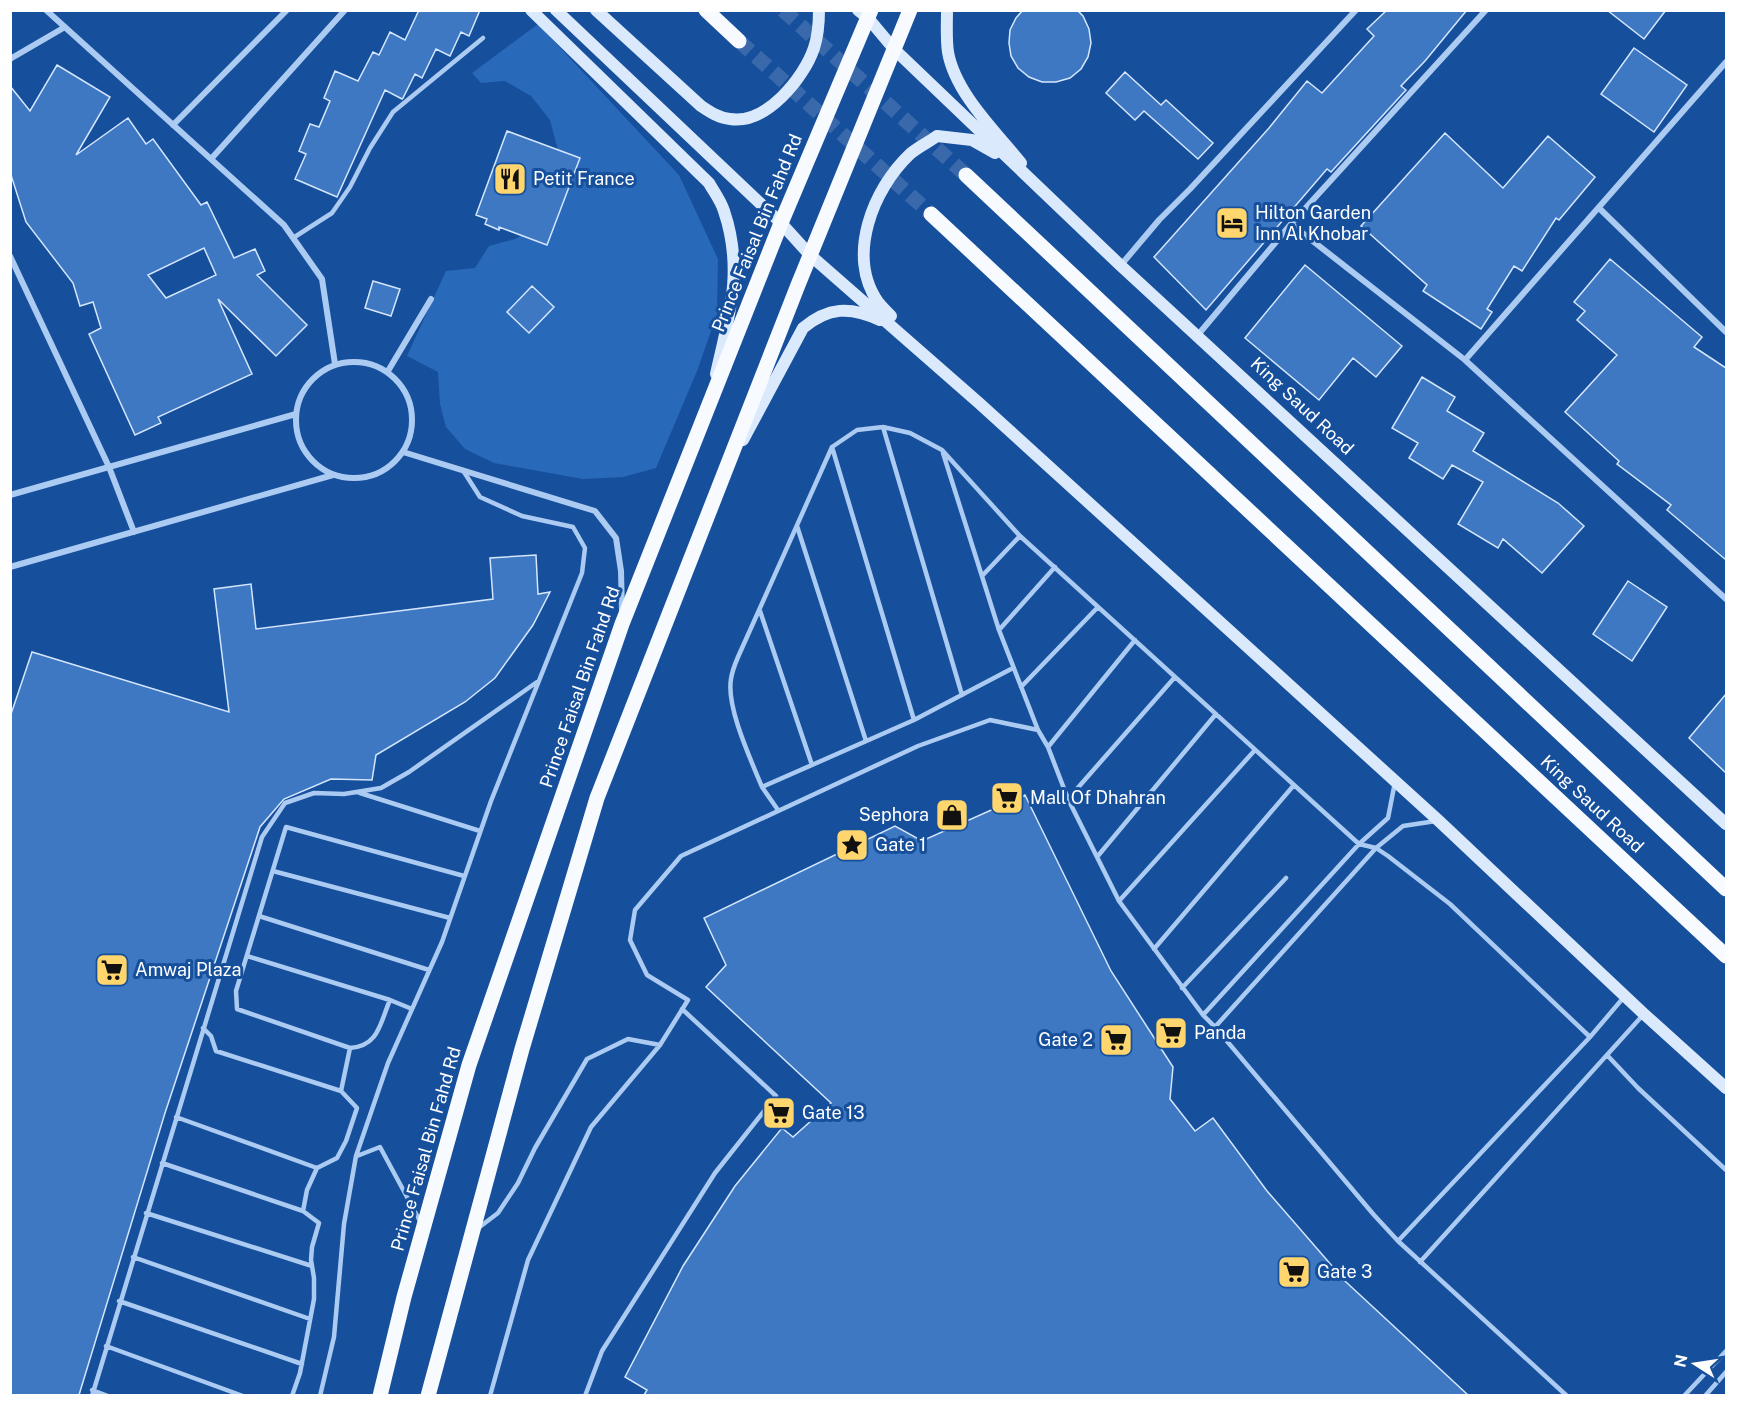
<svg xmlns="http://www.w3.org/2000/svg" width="1737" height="1406" viewBox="0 0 1737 1406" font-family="'Public Sans',sans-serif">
<rect width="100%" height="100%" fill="#164f9b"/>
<path fill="#2969b9" d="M 538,24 L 679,175 L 718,259 L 717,314 L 697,371 L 656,468 L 623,477 L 583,479 L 494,463 L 465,449 L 446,427 L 440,404 L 438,372 L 407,356 L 446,271 L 475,268 L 489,246 L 515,239 L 536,228 L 560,158 L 550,120 L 531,96 L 505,81 L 481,83 L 472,73 Z"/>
<path fill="#3f78c2" stroke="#d4e6fd" stroke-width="1.5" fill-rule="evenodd" d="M 419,10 L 480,10 L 469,36 L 461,32 L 450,56 L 436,49 L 422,78 L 415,74 L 403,98 L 402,99 L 385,90 L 337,197 L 295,179 L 306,154 L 299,151 L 310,124 L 319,127 L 330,101 L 324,98 L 335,71 L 358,81 L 373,52 L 379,55 L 390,32 L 405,40 Z
M 1023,10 L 1077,10 L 1083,16 L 1089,29 L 1091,43 L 1088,57 L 1081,69 L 1070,78 L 1056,82 L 1042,82 L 1029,77 L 1018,68 L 1011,56 L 1009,43 L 1010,30 L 1016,18 Z
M 1387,10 L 1467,10 L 1425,61 L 1401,86 L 1406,90 L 1331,172 L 1327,169 L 1206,310 L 1154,257 L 1269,128 L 1307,81 L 1322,93 L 1374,36 L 1367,29 Z
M 1607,10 L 1666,10 L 1644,39 Z
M 1634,48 L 1687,85 L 1654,132 L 1601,94 Z
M 57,65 L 110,97 L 76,155 L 128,118 L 146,144 L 153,139 L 201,205 L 207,202 L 234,258 L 255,249 L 265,271 L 257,275 L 307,325 L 276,356 L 218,299 L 252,374 L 158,417 L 161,423 L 135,435 L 89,334 L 101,328 L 93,302 L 80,306 L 73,283 L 26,222 L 10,172 L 10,86 L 30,111 ZM 204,248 L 216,275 L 166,298 L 148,275 Z
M 1125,72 L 1161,105 L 1166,100 L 1213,143 L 1198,159 L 1144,111 L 1135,120 L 1106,93 Z
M 507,131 L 580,158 L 547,245 L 499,227 L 499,230 L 485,224 L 487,219 L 476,215 Z
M 1445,133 L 1503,188 L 1548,136 L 1595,177 L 1559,220 L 1556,218 L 1522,271 L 1514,266 L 1487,309 L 1492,312 L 1481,329 L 1423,291 L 1427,285 L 1361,226 Z
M 1610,259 L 1702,337 L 1694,347 L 1726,368 L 1726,560 L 1667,510 L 1671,505 L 1617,464 L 1619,461 L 1565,412 L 1617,355 L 1577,320 L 1585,311 L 1574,302 Z
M 1305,265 L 1402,346 L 1376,377 L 1353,358 L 1319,400 L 1245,338 Z
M 373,281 L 400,289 L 391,316 L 365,308 Z
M 532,286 L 554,307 L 529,333 L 507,312 Z
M 1422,377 L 1455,397 L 1447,411 L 1484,433 L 1473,451 L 1558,503 L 1584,526 L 1542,573 L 1503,539 L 1498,548 L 1458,524 L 1483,482 L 1452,465 L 1443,479 L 1409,458 L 1418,443 L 1392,428 Z
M 536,555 L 538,594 L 550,592 L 533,625 L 495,678 L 465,702 L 376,755 L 372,780 L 331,779 L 284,799 L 260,827 L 165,1113 L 79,1395 L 10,1395 L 10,717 L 32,652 L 229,712 L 214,589 L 251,584 L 256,629 L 493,599 L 490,558 Z
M 1628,581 L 1667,607 L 1632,661 L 1593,634 Z
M 1726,694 L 1726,773 L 1689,738 Z
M 1025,795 L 1111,971 L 1173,1067 L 1170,1099 L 1195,1131 L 1213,1118 L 1267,1191 L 1346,1282 L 1468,1395 L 644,1395 L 647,1390 L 625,1377 L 683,1266 L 735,1186 L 782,1128 L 793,1137 L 831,1103 L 706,987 L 726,965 L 704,918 L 895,826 L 922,841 Z"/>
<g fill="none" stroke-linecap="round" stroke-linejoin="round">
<path stroke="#3969aa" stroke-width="15" stroke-dasharray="15 8" stroke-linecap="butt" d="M 783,10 L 966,175
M 739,41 L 931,214"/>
<path stroke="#accbf2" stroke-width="4.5" d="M 293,238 L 332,213 L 350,187 L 370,148 L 393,112 L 483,38
M 883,427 L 962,695
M 832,447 L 914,720
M 943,453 L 999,630 L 1038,730 L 1048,747 L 1068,799 L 1119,901 L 1203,1015 L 1215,1027 L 1374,1215 L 1398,1241 L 1567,1396
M 797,526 L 866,741
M 982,576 L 1020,536
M 760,611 L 812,765
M 999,630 L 1055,567
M 1013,668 L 914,720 L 762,787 C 751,760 726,707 731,679 C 732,672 735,664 738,657 L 832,447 L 857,430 L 883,427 L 910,433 L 942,450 L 1020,536 L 1359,844 L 1376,848 L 1388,856 L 1450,904 L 1590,1037
M 1021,687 L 1098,607
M 1048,747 L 1135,640
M 762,787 L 778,810
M 360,793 L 480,831
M 1068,799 L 1175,677
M 1097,857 L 1216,714
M 273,871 L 450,918
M 1119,901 L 1255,750
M 259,916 L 429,970
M 1154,949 L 1294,785
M 247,956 L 390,1000
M 1182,988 L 1286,878
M 1203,1015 L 1359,844 L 1388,818 L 1395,782
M 1215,1027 L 1376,848 L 1403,826 L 1436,821
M 203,1028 L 211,1036 L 216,1051 L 341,1091 L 357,1108 L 346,1141 L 337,1158 L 317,1168 L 307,1190 L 303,1211 L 319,1223 L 312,1247 L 311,1260 L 314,1278 L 314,1299 L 300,1373 L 292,1396
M 350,1048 L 237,1009 L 236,991 L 286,827 L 464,876
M 1607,1055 L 1638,1088 L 1726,1170
M 341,1091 L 350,1048 C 379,1046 380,1023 390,1000 L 412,1009
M 176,1117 L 317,1168
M 357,1156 L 380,1147 L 420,1221
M 162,1163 L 303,1211
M 146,1213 L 312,1266
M 477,1229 L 498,1213 L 518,1183 L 535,1148 L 587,1059 L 628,1039 L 660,1045
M 1398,1241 L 1590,1037 L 1624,997
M 133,1257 L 310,1319
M 1420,1262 L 1643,1015
M 119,1301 L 302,1364
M 106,1346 L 243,1396
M 92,1390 L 108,1396
M 92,1396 L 262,837 L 285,803 L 314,793 L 344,794 L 381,788 L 409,772 L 537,682
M 320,1396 L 334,1337 L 344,1224 L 356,1156 L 388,1063 L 442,942 L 491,801 L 582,573 L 585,548 L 573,527 L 522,516 L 480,497 L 464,472
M 490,1396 L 528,1260 L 591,1127 L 660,1045 L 688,1000 L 647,975 L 630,940 L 635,910 L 681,856 L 918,746 L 990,720 L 1038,730
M 585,1396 L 602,1351 L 630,1307 L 715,1173 L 776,1096 L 682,1009
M 1684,1396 L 1726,1351
M 1705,1396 L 1726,1372"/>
<path stroke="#accbf2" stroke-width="6" d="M 46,10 L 284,225 L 322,279 L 335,364
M 10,59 L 65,27
M 173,125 L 287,10
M 211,159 L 345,10
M 1599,208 L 1726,332
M 1291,224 L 1465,360 L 1726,599
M 10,256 L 109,467 L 134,532
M 1121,265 L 1159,220 L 1190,189 L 1356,10
M 1197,336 L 1291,224 L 1486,10
M 1465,360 L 1726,62
M296 420a58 58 0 1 1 116 0a58 58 0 1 1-116 0Z
M 388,371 L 431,299
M 403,452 L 595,511 L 616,538 L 621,571 L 622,611
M 10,495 L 296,414
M 10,567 L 333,475"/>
<path stroke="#dbe9fc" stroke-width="12" d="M 531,10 L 709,183 C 714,192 721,201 724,211 C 744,270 729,316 716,374
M 556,10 L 781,223 L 810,255 L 979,403 L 1439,821 L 1644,1014 L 1726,1088
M 596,10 L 701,106 C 710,112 719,118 730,119 C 766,125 804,78 814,48 C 818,36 819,23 819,10
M 858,10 L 868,18 L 894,49 L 1120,265 L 1726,824
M 947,10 C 947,24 946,39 948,52 C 955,93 996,132 1021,163
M 891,316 C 887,312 882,307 878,302 C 846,256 873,189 910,154 C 918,147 929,142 937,136 L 972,140 L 995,153
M 743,440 L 803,328 C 828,307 850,306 880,320"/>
<path stroke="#f7faff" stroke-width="15" d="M 706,10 L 739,41
M 966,175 L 1726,889
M 931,214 L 1726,956
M 380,1396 L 404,1297 L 469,1065 L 622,624 L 781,223 L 871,10
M 428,1396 L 522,1049 L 597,798 L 798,285 L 910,10"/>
</g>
<defs>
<g id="restaurant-square" transform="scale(1.725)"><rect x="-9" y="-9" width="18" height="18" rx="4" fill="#ffd66d" stroke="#164f9b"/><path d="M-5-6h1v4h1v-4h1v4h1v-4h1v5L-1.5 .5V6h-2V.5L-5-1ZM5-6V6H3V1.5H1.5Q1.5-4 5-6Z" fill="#111"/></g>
<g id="hotel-square" transform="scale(1.725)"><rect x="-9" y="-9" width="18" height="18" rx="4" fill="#ffd66d" stroke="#164f9b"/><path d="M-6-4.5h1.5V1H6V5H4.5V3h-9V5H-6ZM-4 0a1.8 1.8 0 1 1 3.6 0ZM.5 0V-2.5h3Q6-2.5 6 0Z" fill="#111"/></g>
<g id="supermarket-square" transform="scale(1.725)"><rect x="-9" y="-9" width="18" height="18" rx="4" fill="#ffd66d" stroke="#164f9b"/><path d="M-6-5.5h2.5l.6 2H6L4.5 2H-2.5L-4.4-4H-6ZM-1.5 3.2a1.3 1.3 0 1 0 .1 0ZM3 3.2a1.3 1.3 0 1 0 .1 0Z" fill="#111"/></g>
<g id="shop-square" transform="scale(1.725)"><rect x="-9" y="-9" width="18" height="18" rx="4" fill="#ffd66d" stroke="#164f9b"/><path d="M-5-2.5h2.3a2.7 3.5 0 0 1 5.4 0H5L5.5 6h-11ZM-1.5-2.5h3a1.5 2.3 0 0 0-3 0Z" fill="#111"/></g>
<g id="sight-square" transform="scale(1.725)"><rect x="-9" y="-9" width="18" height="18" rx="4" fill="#ffd66d" stroke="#164f9b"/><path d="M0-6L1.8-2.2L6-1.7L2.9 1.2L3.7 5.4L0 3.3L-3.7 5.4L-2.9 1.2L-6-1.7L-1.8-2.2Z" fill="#111"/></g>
</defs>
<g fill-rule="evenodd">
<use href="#restaurant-square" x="510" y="179"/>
<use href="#hotel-square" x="1232" y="223"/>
<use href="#supermarket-square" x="1007" y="798"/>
<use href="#shop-square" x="952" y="815"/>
<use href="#sight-square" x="852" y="845"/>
<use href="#supermarket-square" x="112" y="970"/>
<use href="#supermarket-square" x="1171" y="1033"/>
<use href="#supermarket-square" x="1116" y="1040"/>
<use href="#supermarket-square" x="779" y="1113"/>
<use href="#supermarket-square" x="1294" y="1272"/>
</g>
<g text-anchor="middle" stroke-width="6" stroke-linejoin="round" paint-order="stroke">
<g font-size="18" fill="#fff" stroke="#164f9b" text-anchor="start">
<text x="533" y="185">Petit France</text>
<text x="1255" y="219">Hilton Garden<tspan x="1255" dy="21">Inn Al Khobar</tspan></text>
<text x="1030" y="804">Mall Of Dhahran</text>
<text x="929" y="821" text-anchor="end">Sephora</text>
<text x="875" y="851">Gate 1</text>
<text x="135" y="976">Amwaj Plaza</text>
<text x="1194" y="1039">Panda</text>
<text x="1093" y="1046" text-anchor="end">Gate 2</text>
<text x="802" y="1119">Gate 13</text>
<text x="1317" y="1278">Gate 3</text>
</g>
<g font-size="18" fill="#fff" stroke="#164f9b">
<text transform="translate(757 233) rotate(-68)" y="6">Prince Faisal Bin Fahd Rd</text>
<text transform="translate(1302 406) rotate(43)" y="6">King Saud Road</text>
<text transform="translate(580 687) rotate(-71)" y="6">Prince Faisal Bin Fahd Rd</text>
<text transform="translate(1592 804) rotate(43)" y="6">King Saud Road</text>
<text transform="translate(426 1149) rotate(-74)" y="6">Prince Faisal Bin Fahd Rd</text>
</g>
</g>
<rect width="1737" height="1406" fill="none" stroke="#ffffff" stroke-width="24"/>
<g transform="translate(1695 1364) rotate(282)" stroke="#164f9b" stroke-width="4.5" paint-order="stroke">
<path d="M0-4.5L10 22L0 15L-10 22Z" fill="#ffffff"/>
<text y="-9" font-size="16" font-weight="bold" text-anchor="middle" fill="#ffffff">N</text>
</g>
</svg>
